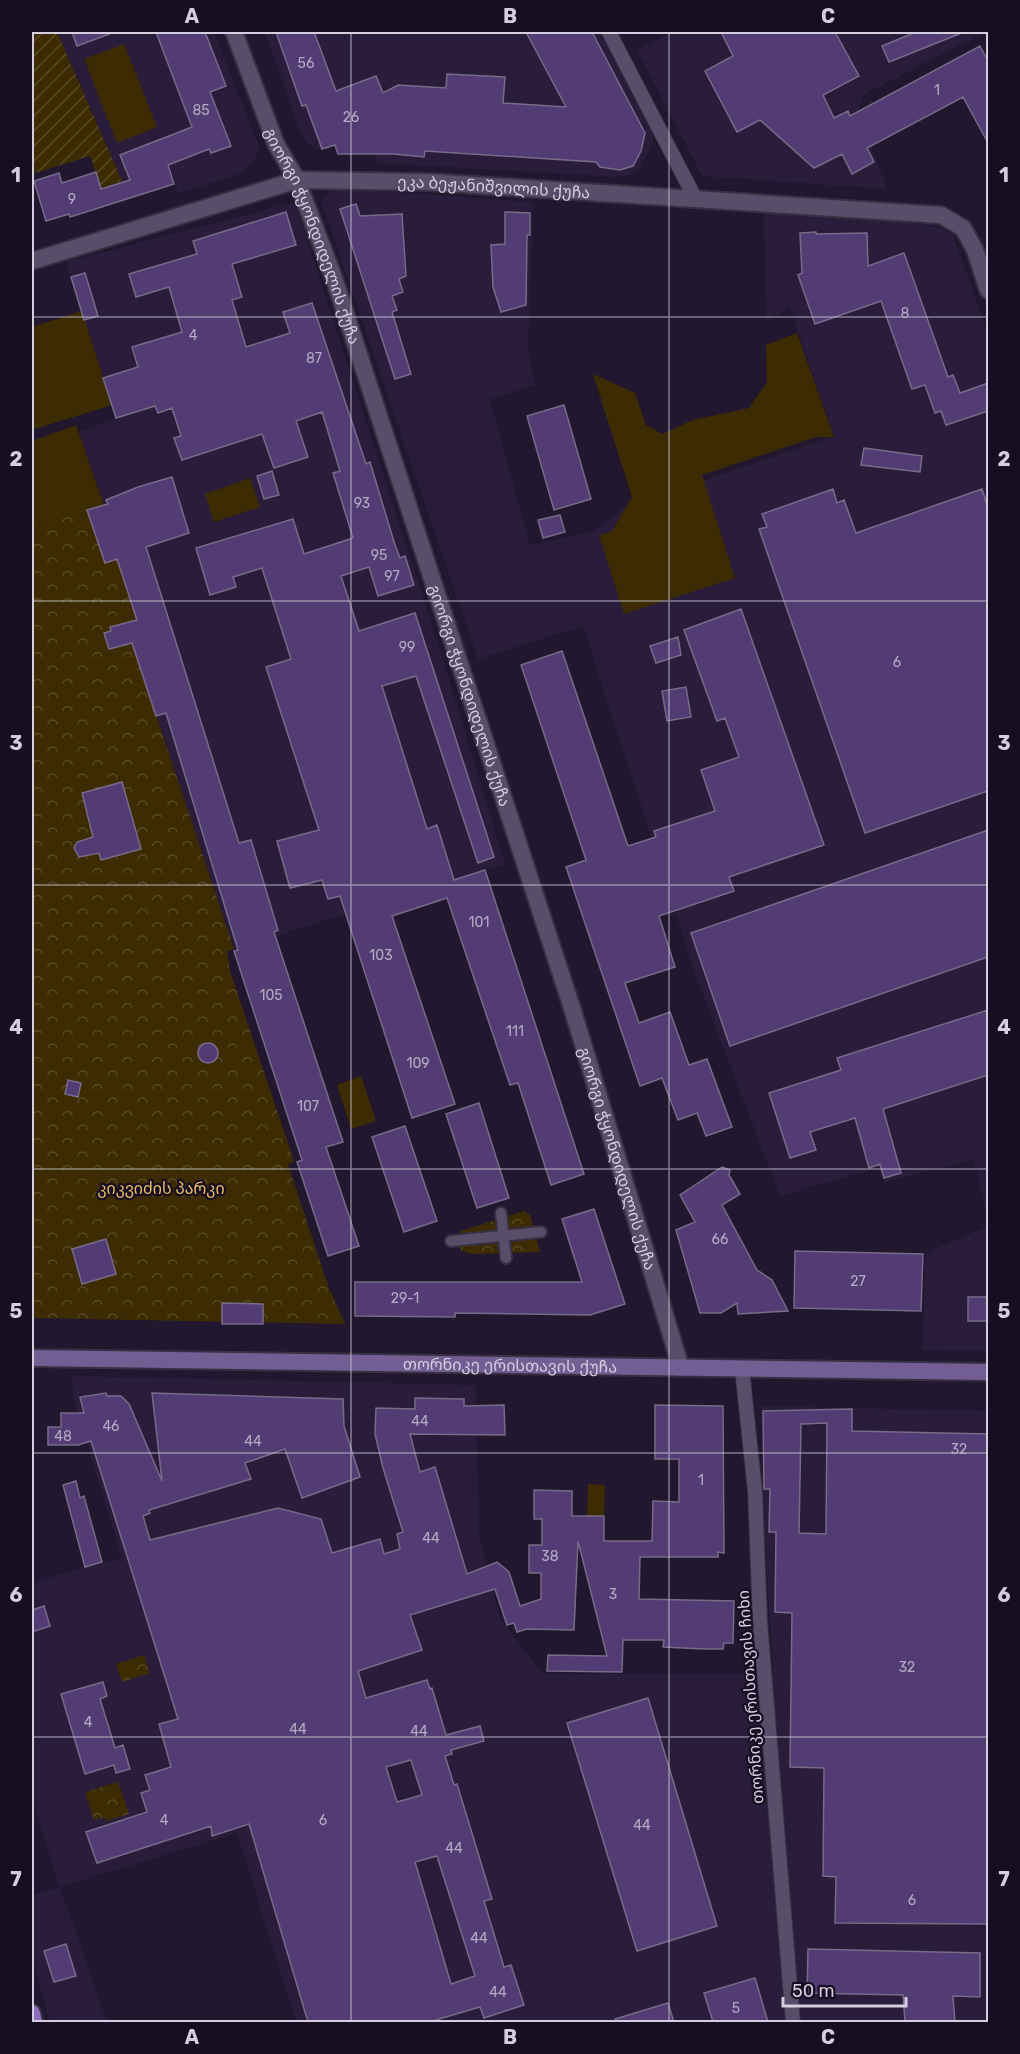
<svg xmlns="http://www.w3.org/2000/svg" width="1020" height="2054" viewBox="0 0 1020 2054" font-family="Rubik,'Noto Sans Georgian',sans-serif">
<defs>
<pattern id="park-crowns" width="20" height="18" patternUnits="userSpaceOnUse" patternTransform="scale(1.5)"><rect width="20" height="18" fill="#3d2c03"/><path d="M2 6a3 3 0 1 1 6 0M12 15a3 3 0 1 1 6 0" fill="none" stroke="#584927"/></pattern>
<pattern id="garden-furrows" width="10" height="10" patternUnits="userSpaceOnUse" patternTransform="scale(1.5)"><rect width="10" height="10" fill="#3d2c03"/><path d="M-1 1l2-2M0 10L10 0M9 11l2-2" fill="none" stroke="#584927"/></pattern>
</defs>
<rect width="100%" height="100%" fill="#21172e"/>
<path fill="#2a1d3b" d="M 57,32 L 214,32 L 258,144 L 259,151 L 252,163 L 240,174 L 178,193 L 169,164 L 122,181 Z
M 265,32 L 604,32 L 653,125 L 653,142 L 640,169 L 624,177 L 378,163 L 370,132 L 322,149 L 314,148 L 307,143 L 299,129 Z
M 672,32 L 988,32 L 988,34 L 986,32 L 864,94 L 858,111 L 887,189 L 702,176 L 637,50 Z
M 336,188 L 533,202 L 528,351 L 535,385 L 490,400 L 530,545 L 591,532 L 628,506 L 834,436 L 790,308 L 766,321 L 764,213 L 902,221 L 932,226 L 953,234 L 988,334 L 988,1226 L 974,1159 L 885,1182 L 879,1168 L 780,1196 L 697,979 L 583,626 L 478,659 L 321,201 Z
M 295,202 L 440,650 L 505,864 L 234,949 L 133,645 L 117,560 L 105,563 L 87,510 L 104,504 L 79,432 L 116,418 L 66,262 Z
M 988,1226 L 988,1351 L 922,1350 L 926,1253 Z
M 72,1376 L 476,1385 L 479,1533 L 500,1618 L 543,1674 L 773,1674 L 762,1490 L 762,1406 L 988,1411 L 988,2022 L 296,2022 L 237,1833 L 60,1887 L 107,2022 L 50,2022 L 32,1958 L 32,1895 L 59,1887 L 32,1797 L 32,1582 L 122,1558 L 73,1396 Z"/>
<path fill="#3d2c03" d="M 124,44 L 157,127 L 117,143 L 84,59 Z
M 82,311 L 112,405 L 32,430 L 32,327 Z
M 797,333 L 834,437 L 816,437 L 702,475 L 735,578 L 624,614 L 599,535 L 612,531 L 632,497 L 593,374 L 635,393 L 646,425 L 662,434 L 693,420 L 749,408 L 767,382 L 766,345 Z
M 76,425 L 104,505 L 32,530 L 32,441 Z
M 250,478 L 260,507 L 214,522 L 205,494 Z
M 361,1076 L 376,1121 L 351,1129 L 337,1085 Z
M 588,1484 L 605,1485 L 604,1516 L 587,1516 Z"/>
<path fill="url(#park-crowns)" d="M 87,510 L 105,563 L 117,559 L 144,641 L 133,645 L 234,949 L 227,951 L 230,971 L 294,1161 L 288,1164 L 329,1288 L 345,1324 L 32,1318 L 32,530 Z
M 524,1211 L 530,1215 L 540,1252 L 473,1254 L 462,1251 L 457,1243 L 458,1235 L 461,1231 Z
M 144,1655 L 150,1673 L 122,1682 L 116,1664 Z
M 118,1782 L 129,1814 L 106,1821 L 104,1817 L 94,1820 L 85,1792 Z"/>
<path fill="url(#garden-furrows)" d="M 32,32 L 57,32 L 122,181 L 101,188 L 90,156 L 32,174 Z"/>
<path fill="#533c73" stroke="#766b88" stroke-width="1.5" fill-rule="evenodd" d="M 72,32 L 111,32 L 112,33 L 77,46 Z
M 156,32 L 205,32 L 226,86 L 210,92 L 231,146 L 211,153 L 209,149 L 168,165 L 174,184 L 70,217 L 69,214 L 46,221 L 34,181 L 59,173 L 62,183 L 96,172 L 101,189 L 130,180 L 120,155 L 192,127 Z
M 276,32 L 314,32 L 336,91 L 376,76 L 383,93 L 398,85 L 446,88 L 447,74 L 505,77 L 503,103 L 566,107 L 526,32 L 592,32 L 645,133 L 641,151 L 633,166 L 620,170 L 600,167 L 596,162 L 425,151 L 424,157 L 393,154 L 338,154 L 335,145 L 322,149 L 306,105 L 302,106 Z
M 721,32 L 835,32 L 859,76 L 823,95 L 834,118 L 848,111 L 850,116 L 980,46 L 988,61 L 988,143 L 963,97 L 867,148 L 874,162 L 852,174 L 842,154 L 814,168 L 760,120 L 737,132 L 705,71 L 733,56 Z
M 916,32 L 964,32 L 889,62 L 882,46 Z
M 356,204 L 360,216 L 402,214 L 406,276 L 399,279 L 403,292 L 392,296 L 397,310 L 392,312 L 411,374 L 395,379 L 340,209 Z
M 286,212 L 296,245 L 232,264 L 242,297 L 232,300 L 246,347 L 290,333 L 283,312 L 312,303 L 366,464 L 370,462 L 394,542 L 400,558 L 405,556 L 414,585 L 378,596 L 369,567 L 341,576 L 359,631 L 415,613 L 494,857 L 478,863 L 416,676 L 382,686 L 427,829 L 437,825 L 454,880 L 485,870 L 584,1174 L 551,1185 L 518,1083 L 510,1085 L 447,898 L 392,916 L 455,1104 L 412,1118 L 340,896 L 328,899 L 322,880 L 290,888 L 277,841 L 319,830 L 266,667 L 291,659 L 262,568 L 233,577 L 236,587 L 210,595 L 196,548 L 293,519 L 304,554 L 353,538 L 333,473 L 340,471 L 322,412 L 296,421 L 308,457 L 274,468 L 262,434 L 182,460 L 174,438 L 181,436 L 172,408 L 158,413 L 155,406 L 116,418 L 103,378 L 138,367 L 132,347 L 182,332 L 169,287 L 136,297 L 129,274 L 197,254 L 193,241 Z
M 505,212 L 530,213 L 530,235 L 527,235 L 526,305 L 501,312 L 493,287 L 491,245 L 505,244 Z
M 816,232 L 816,234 L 867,233 L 868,266 L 904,253 L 948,377 L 953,375 L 960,393 L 988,383 L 988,411 L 946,425 L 941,411 L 935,413 L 925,385 L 912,389 L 881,301 L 815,324 L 798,275 L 802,273 L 800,233 Z
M 85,273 L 98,316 L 84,320 L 71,277 Z
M 564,405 L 591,499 L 554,510 L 527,416 Z
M 864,448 L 922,456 L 920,472 L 861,465 Z
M 272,471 L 279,495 L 264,499 L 257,476 Z
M 172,477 L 189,533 L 146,547 L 239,843 L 251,840 L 278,930 L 274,932 L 343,1142 L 326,1147 L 359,1246 L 328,1256 L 297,1162 L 302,1160 L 234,951 L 238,950 L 166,713 L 156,716 L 132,643 L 109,649 L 104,633 L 111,631 L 110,627 L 137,620 L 117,559 L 105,563 L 87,510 L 108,504 L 106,500 L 138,487 Z
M 833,489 L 837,503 L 844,500 L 856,533 L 982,489 L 988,508 L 988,791 L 865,833 L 759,529 L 767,527 L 762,514 Z
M 560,515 L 565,532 L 543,538 L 538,520 Z
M 741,609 L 824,845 L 729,877 L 734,891 L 659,916 L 675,967 L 625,983 L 639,1023 L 670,1012 L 689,1065 L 707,1059 L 732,1127 L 706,1136 L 697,1113 L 678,1120 L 662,1078 L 640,1086 L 566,867 L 586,860 L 521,665 L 562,651 L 628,846 L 656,837 L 654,831 L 715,811 L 701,770 L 739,757 L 725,718 L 717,721 L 684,630 Z
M 678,637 L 681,655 L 656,663 L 650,646 Z
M 686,687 L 691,717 L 667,721 L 662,691 Z
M 122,782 L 141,849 L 101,860 L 99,853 L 79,857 L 74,848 L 77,842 L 93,837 L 82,793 Z
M 988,830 L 988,957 L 730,1046 L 691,933 Z
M 988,1010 L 988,1075 L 883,1109 L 901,1173 L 884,1178 L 880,1164 L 869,1168 L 855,1118 L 810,1132 L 816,1150 L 790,1158 L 769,1093 L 841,1070 L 837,1058 Z
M198 1053a10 10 0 1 1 20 0a10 10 0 1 1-20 0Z
M 68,1080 L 81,1083 L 78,1097 L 65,1094 Z
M 479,1103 L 509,1198 L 477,1208 L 446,1114 Z
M 405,1126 L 437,1221 L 404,1232 L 372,1137 Z
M 722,1167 L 730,1170 L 729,1175 L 740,1194 L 722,1205 L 757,1270 L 772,1280 L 788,1311 L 738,1314 L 737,1303 L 721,1313 L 700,1313 L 676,1230 L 695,1222 L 680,1195 Z
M 594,1209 L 625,1304 L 590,1315 L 455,1313 L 455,1317 L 355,1316 L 355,1282 L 582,1282 L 562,1219 Z
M 106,1239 L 116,1274 L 82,1284 L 72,1249 Z
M 795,1251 L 923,1254 L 921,1311 L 794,1308 Z
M 968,1297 L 988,1297 L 988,1321 L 968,1321 Z
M 222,1303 L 263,1304 L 263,1324 L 222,1324 Z
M 106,1393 L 107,1396 L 121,1396 L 129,1404 L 162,1481 L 152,1393 L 343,1399 L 344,1426 L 360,1477 L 302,1498 L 285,1449 L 245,1463 L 251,1479 L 149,1510 L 150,1513 L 143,1516 L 150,1540 L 278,1508 L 321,1519 L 332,1553 L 380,1539 L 384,1554 L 400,1549 L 397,1534 L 403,1532 L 383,1468 L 375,1434 L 376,1408 L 415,1409 L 415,1398 L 464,1399 L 464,1406 L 504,1405 L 505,1435 L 410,1434 L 420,1472 L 435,1467 L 467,1574 L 497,1562 L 509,1572 L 520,1606 L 541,1599 L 541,1573 L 529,1573 L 529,1545 L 542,1545 L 542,1519 L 534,1519 L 534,1490 L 572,1491 L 572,1516 L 604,1516 L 604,1541 L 652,1541 L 653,1501 L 679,1502 L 679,1459 L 655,1459 L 655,1405 L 723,1406 L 724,1553 L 718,1552 L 718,1557 L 640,1557 L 639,1599 L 734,1601 L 733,1643 L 724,1643 L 723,1649 L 704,1649 L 663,1647 L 664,1640 L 623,1640 L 622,1672 L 547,1671 L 548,1655 L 607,1656 L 578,1541 L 574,1630 L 527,1629 L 517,1632 L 514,1623 L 507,1625 L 495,1589 L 410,1615 L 422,1650 L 358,1671 L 366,1698 L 427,1680 L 430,1689 L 432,1688 L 446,1735 L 480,1726 L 484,1741 L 451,1750 L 452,1754 L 445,1756 L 454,1785 L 457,1784 L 492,1899 L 484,1901 L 504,1967 L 511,1965 L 524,2005 L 484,2018 L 480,2007 L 429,2022 L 308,2022 L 249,1824 L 212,1836 L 211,1826 L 97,1863 L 86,1832 L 147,1812 L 141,1793 L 150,1790 L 145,1775 L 171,1767 L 159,1724 L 178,1719 L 91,1441 L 78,1445 L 48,1445 L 48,1427 L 61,1427 L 61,1413 L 84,1413 L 80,1397 ZM 411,1760 L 422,1795 L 397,1802 L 386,1767 ZM 437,1856 L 475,1976 L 451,1984 L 415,1862 Z
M 852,1409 L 852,1431 L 988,1434 L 988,1924 L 835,1923 L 836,1877 L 823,1876 L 824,1768 L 790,1767 L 792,1613 L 775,1612 L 776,1532 L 769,1532 L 770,1489 L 764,1489 L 764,1487 L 763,1411 ZM 827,1423 L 826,1534 L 799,1533 L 801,1424 Z
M 76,1481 L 80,1498 L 84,1496 L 102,1562 L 85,1567 L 63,1485 Z
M 44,1606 L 50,1626 L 32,1632 L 32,1610 Z
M 103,1682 L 107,1696 L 100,1699 L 115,1748 L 123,1745 L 130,1769 L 116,1773 L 114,1765 L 85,1774 L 61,1694 Z
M 648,1698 L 717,1926 L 637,1951 L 567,1723 Z
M 66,1944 L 76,1976 L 54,1982 L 44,1951 Z
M 808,1949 L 980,1953 L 980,1997 L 953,1996 L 955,2022 L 905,2022 L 903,1995 L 807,1993 Z
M 755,1978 L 768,2022 L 713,2022 L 704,1993 Z
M 668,2003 L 674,2022 L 616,2022 L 615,2019 Z"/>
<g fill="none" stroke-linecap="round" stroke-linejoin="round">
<g stroke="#373042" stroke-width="14">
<path id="pedestrian" d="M 501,1213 L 506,1258
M 451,1241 L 541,1232"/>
</g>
<g stroke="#373042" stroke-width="16">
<path id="minor" d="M 609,32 L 695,198
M 742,1369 L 755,1491 L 760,1621 L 793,2022"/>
</g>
<g stroke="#373042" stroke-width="20">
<g id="tertiary">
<path id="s1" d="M 234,32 L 276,144 L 297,180 L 334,278 L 573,1011 L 681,1368"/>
<path id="s2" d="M 32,261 L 297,180 L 429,182 L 941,215 L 963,228 L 975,250 L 988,290"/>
</g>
</g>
<g stroke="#373042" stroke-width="20">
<g id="secondary">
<path id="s3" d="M 32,1358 L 988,1372"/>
</g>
</g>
<g stroke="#373042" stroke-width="20">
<path id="primary" d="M 32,2013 L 34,2022"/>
</g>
<use href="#pedestrian" stroke="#584e69" stroke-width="10"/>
<use href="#minor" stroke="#584e69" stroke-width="14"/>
<use href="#tertiary" stroke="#584e69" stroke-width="16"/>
<use href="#secondary" stroke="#735e93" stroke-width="16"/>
<use href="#primary" stroke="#8f6dbc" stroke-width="16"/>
</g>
<path fill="none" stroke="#d4cede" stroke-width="1.5" stroke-opacity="0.55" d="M 351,32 L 351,2022M 669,32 L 669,2022M 32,317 L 988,317M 32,601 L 988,601M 32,885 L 988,885M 32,1169 L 988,1169M 32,1453 L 988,1453M 32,1737 L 988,1737"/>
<g text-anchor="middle" stroke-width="4.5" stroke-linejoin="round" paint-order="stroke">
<g font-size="14" fill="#b4aac3">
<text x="306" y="68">56</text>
<text x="937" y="95">1</text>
<text x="201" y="115">85</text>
<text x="351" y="122">26</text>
<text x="72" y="204">9</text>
<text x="905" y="318">8</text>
<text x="193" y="340">4</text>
<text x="314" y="363">87</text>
<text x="362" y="508">93</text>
<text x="379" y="560">95</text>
<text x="392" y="581">97</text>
<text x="407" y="652">99</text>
<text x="897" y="667">6</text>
<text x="479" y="927">101</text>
<text x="381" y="960">103</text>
<text x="271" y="1000">105</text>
<text x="515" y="1036">111</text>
<text x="418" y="1068">109</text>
<text x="308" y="1111">107</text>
<text x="720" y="1244">66</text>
<text x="858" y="1286">27</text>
<text x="405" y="1303">29-1</text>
<text x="420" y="1426">44</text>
<text x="111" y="1431">46</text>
<text x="63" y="1441">48</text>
<text x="253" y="1446">44</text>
<text x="959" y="1454">32</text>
<text x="701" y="1485">1</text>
<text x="431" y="1543">44</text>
<text x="550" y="1561">38</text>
<text x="613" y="1599">3</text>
<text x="907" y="1672">32</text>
<text x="88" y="1727">4</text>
<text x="298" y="1734">44</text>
<text x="419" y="1736">44</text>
<text x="164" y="1825">4</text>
<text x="323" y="1825">6</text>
<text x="642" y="1830">44</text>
<text x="454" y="1853">44</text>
<text x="912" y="1905">6</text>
<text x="479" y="1943">44</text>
<text x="498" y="1997">44</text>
<text x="736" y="2013">5</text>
</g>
<g font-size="16" fill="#d4cede" stroke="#180e24">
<text dy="6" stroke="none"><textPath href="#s2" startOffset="474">ეკა ბეჟანიშვილის ქუჩა</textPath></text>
<text dy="6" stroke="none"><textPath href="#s1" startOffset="219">გიორგი ჭყონდიდელის ქუჩა</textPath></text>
<text dy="6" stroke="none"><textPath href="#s1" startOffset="705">გიორგი ჭყონდიდელის ქუჩა</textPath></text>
<text dy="6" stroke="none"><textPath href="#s1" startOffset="1191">გიორგი ჭყონდიდელის ქუჩა</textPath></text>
<text dy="6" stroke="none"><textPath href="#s3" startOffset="478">თორნიკე ერისთავის ქუჩა</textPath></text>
<text transform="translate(750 1697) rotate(-94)" y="6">თორნიკე ერისთავის ჩიხი</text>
</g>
<g font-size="16" fill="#eabe60" stroke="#180e24">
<text x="161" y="1194">კიკვიძის პარკი</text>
</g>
</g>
<rect width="1020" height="2054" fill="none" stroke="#180e24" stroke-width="66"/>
<path d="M783 1997v9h123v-9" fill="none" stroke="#d4cede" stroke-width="3"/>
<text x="792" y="1997" font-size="18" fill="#d4cede" stroke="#180e24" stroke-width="4.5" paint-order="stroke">50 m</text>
<rect x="33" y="33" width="954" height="1988" fill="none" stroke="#d4cede" stroke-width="2"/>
<g font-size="20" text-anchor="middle" font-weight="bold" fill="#d4cede">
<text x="192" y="23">A</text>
<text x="510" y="23">B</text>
<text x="828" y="23">C</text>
<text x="16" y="182">1</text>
<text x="1004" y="182">1</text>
<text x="16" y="466">2</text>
<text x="1004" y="466">2</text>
<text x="16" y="750">3</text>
<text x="1004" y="750">3</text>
<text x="16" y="1034">4</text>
<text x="1004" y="1034">4</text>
<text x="16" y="1318">5</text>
<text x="1004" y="1318">5</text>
<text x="16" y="1602">6</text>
<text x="1004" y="1602">6</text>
<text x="16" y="1886">7</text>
<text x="1004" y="1886">7</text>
<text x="192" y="2044">A</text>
<text x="510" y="2044">B</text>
<text x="828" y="2044">C</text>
</g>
</svg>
